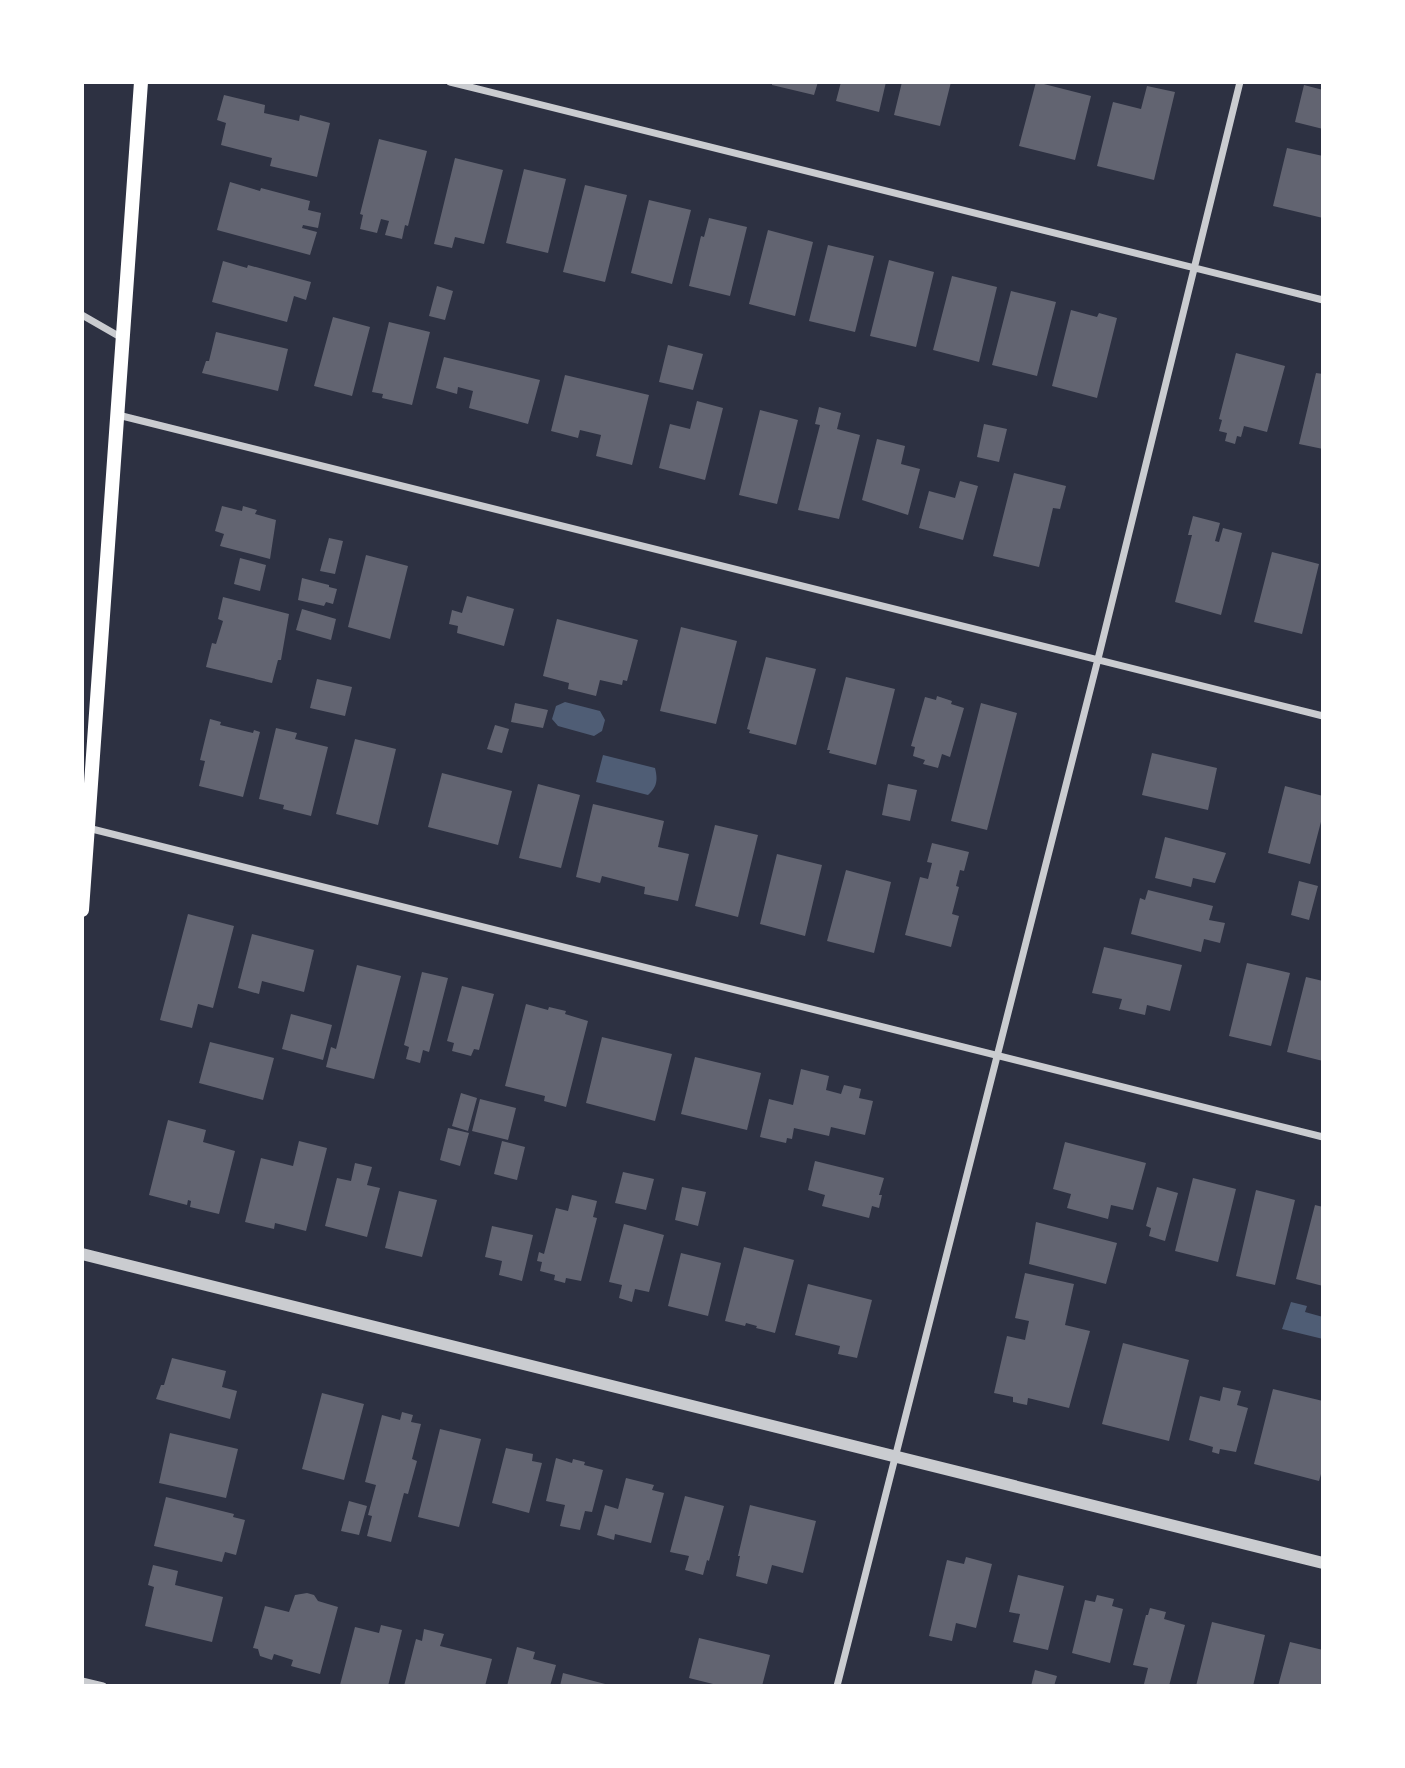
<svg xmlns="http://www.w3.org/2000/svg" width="1405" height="1768" viewBox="0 0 1405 1768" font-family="'Fira Sans Condensed',sans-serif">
<rect width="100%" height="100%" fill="#2d3142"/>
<path fill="#4f5d75" d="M 565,702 L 600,711 L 605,720 L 602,731 L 594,736 L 558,726 L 552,719 L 556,706 Z
M 603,755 L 655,768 C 658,780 657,787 648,795 L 596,782 Z
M 1291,1302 L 1307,1306 L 1305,1312 L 1323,1317 L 1323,1339 L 1282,1329 Z"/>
<path fill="#626471" d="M 772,82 L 818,82 L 814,95 L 772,85 Z
M 841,82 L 886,82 L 879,112 L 836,101 Z
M 902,82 L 951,82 L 940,126 L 894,115 Z
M 1036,82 L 1091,96 L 1075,160 L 1019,146 Z
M 1304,85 L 1323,90 L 1323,129 L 1295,122 Z
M 1147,86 L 1175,92 L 1154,180 L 1097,166 L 1113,102 L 1141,109 Z
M 224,95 L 265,105 L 264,113 L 299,121 L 300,115 L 330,123 L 317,177 L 270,166 L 272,158 L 221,145 L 226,123 L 217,120 Z
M 379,139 L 427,151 L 408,226 L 405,225 L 402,239 L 385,235 L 389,221 L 381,219 L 377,233 L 360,229 L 363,215 L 360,214 Z
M 1287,148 L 1323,156 L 1323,218 L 1273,206 Z
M 455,158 L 503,170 L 484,244 L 455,237 L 452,248 L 434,244 Z
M 524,169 L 566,179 L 548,253 L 506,243 Z
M 230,182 L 260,191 L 261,188 L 310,201 L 308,210 L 321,213 L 318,228 L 303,225 L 302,228 L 317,232 L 310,255 L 217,230 Z
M 585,185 L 627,195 L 605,282 L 563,272 Z
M 649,200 L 691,210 L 672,284 L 631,273 Z
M 709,218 L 747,227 L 730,296 L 689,286 L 701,236 L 704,237 Z
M 768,230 L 813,242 L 795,316 L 749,304 Z
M 828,245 L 874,256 L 855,332 L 809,321 Z
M 889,260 L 934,272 L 916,347 L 870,336 Z
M 223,261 L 247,268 L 248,265 L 311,282 L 306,300 L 294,296 L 287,322 L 212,302 Z
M 952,276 L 997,287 L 979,362 L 933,350 Z
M 437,286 L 453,291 L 445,320 L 429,316 Z
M 1011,291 L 1056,302 L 1037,376 L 992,365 Z
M 1071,310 L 1097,317 L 1099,313 L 1117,318 L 1097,398 L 1052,386 Z
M 333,317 L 370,327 L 352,396 L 314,386 Z
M 389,322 L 430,332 L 412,405 L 382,398 L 383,394 L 372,392 Z
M 216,332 L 288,349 L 278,391 L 202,373 L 206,361 L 209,361 Z
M 668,345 L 703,354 L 693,390 L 659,382 Z
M 1236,353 L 1285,366 L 1267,432 L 1244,426 L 1241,437 L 1237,436 L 1235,444 L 1225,441 L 1227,433 L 1219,431 L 1222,420 L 1219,419 Z
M 444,357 L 540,380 L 528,424 L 469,408 L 473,391 L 458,387 L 457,394 L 436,388 Z
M 1316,373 L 1323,374 L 1323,449 L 1299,444 Z
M 565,375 L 649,395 L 632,465 L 596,456 L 601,435 L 580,430 L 578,438 L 551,431 Z
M 697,401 L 723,408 L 705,480 L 659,468 L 670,424 L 690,429 Z
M 819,407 L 841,413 L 837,429 L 860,435 L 839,519 L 798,510 L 820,425 L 815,424 Z
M 760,410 L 798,420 L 777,504 L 739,495 Z
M 984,424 L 1007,429 L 999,462 L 977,457 Z
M 877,439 L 905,446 L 901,464 L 920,469 L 908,515 L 862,500 Z
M 1014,473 L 1066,486 L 1060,509 L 1053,508 L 1039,567 L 993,556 Z
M 960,481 L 978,486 L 963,540 L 919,528 L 929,491 L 955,498 Z
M 222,506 L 242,511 L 243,506 L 257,510 L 255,514 L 276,520 L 270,559 L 220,546 L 224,534 L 215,531 Z
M 1193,516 L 1220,523 L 1215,541 L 1219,542 L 1223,528 L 1242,533 L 1221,615 L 1175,602 L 1192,535 L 1188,535 Z
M 329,538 L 343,541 L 335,574 L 320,571 Z
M 1272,552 L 1319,564 L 1302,634 L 1254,622 Z
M 366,555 L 408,566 L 390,639 L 348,627 Z
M 240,558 L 266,565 L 260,591 L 234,584 Z
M 302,578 L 329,585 L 329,587 L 337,589 L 333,604 L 326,602 L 324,606 L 298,600 Z
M 467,596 L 514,609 L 504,646 L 457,633 L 458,626 L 449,624 L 452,610 L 462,613 Z
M 223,597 L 289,614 L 281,660 L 278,660 L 272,683 L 206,667 L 212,643 L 216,644 L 223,621 L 218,619 Z
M 302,609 L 336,619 L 331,640 L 296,630 Z
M 557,619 L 638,640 L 627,681 L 623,680 L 622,685 L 600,680 L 596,696 L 568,689 L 569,683 L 543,676 Z
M 681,627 L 737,641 L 716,724 L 660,711 Z
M 766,657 L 816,669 L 796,745 L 749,733 L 750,730 L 747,729 Z
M 846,677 L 895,689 L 876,765 L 829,753 L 830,750 L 827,750 Z
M 317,679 L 352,687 L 345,716 L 310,708 Z
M 937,696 L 952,701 L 951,704 L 964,708 L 950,757 L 942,754 L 938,768 L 923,764 L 925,760 L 913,756 L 915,747 L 911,746 L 925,697 L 936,700 Z
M 515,703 L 548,710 L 543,728 L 511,722 Z
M 981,703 L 1017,713 L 987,830 L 951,821 Z
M 210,719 L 221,722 L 220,725 L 253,733 L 254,730 L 260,732 L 243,797 L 199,786 L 205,761 L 200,760 Z
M 495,725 L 509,729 L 502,753 L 487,749 Z
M 276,728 L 297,733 L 295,739 L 328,747 L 311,816 L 283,809 L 284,805 L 259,799 Z
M 355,739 L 396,749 L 378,825 L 336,814 Z
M 1152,753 L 1217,768 L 1208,810 L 1142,795 Z
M 442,773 L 512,791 L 498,845 L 428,827 Z
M 538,784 L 580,795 L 561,868 L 519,858 Z
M 888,784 L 917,790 L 910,821 L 882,815 Z
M 1285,786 L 1323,796 L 1323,814 L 1310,864 L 1268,853 Z
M 593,804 L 664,821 L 658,847 L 689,854 L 678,901 L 644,894 L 645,887 L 602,876 L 600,883 L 576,877 Z
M 715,825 L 758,835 L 738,917 L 695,906 Z
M 1165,837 L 1226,853 L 1215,883 L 1193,878 L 1191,887 L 1155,878 Z
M 932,843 L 969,852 L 964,871 L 960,870 L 956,886 L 959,887 L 952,914 L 959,916 L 951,947 L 905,935 L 920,877 L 928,879 L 932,863 L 927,862 Z
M 777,854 L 822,865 L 805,936 L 760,924 Z
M 846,870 L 891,882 L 874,953 L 827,941 Z
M 1299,881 L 1318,886 L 1309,920 L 1291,915 Z
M 1148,890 L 1213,906 L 1209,920 L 1225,923 L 1220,943 L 1204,939 L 1201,952 L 1131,934 L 1140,898 L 1145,900 Z
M 188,914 L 234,926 L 213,1008 L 198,1004 L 192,1028 L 160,1020 Z
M 252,934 L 314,950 L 304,992 L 262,981 L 259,994 L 238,988 Z
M 1104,947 L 1182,965 L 1170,1011 L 1147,1005 L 1145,1015 L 1119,1009 L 1122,999 L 1092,993 Z
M 1247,963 L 1290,973 L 1271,1046 L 1229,1036 Z
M 357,965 L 401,976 L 374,1079 L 326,1067 L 331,1047 L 336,1049 Z
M 422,972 L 448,978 L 429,1052 L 423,1050 L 420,1063 L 406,1059 L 409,1047 L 404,1045 Z
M 1306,977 L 1323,981 L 1323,1061 L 1287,1052 Z
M 462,986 L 494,994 L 479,1050 L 474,1049 L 471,1056 L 452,1051 L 454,1043 L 447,1041 Z
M 526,1004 L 548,1010 L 549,1007 L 566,1011 L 565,1014 L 588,1021 L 566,1107 L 544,1101 L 545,1096 L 505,1086 Z
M 291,1014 L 332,1025 L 323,1060 L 282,1049 Z
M 602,1037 L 672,1054 L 655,1121 L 586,1103 Z
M 210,1042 L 274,1058 L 263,1100 L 199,1083 Z
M 695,1057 L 761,1073 L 747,1130 L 681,1114 Z
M 801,1069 L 829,1076 L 826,1090 L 841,1094 L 844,1085 L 861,1089 L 859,1098 L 873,1101 L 865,1135 L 831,1127 L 829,1136 L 794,1128 L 792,1139 L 787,1138 L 786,1143 L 760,1137 L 769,1099 L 793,1105 Z
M 461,1093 L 477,1098 L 468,1131 L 452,1126 Z
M 480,1099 L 516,1108 L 508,1140 L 472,1131 Z
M 168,1120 L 206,1130 L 203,1142 L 235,1151 L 219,1214 L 190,1207 L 191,1201 L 188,1200 L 187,1205 L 149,1195 Z
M 448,1128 L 469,1133 L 460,1166 L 440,1160 Z
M 299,1141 L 327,1148 L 306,1231 L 275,1223 L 274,1229 L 245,1222 L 261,1158 L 293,1166 Z
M 502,1141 L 525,1147 L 517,1180 L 494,1174 Z
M 1065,1142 L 1146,1163 L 1133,1210 L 1111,1205 L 1108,1219 L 1067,1208 L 1071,1194 L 1053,1189 Z
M 815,1161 L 884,1178 L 879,1195 L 882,1195 L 879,1208 L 872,1206 L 869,1218 L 822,1206 L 825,1195 L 808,1190 Z
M 355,1163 L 372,1167 L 367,1185 L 380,1188 L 367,1237 L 325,1226 L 337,1178 L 351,1181 Z
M 623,1172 L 654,1179 L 646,1210 L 615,1203 Z
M 1193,1178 L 1236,1189 L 1218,1262 L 1175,1251 Z
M 682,1187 L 706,1192 L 698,1226 L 675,1220 Z
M 1157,1187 L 1178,1193 L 1165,1241 L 1149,1236 L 1151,1228 L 1146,1226 Z
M 1256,1190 L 1295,1200 L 1275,1285 L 1236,1276 Z
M 399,1191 L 437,1200 L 422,1257 L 385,1248 Z
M 572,1195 L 597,1201 L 593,1217 L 597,1218 L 581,1281 L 566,1278 L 565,1283 L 554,1280 L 555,1275 L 540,1271 L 542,1262 L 537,1261 L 539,1252 L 544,1254 L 556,1208 L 568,1211 Z
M 1315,1205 L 1323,1207 L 1323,1286 L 1296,1279 Z
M 1036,1222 L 1117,1243 L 1106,1284 L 1029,1264 Z
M 624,1224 L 664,1235 L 649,1292 L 635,1289 L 632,1302 L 619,1298 L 622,1285 L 609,1282 Z
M 492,1226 L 533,1235 L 522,1281 L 499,1275 L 502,1261 L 485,1257 Z
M 744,1247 L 794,1260 L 775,1333 L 756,1328 L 757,1326 L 746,1323 L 745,1326 L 725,1321 Z
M 681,1253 L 721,1263 L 708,1316 L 668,1306 Z
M 1025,1273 L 1074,1284 L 1065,1325 L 1090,1331 L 1069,1408 L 1028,1398 L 1027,1405 L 1013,1402 L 1013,1397 L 994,1393 L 1007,1336 L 1025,1340 L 1029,1321 L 1015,1318 Z
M 808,1284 L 872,1300 L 857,1358 L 838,1354 L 840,1346 L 795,1335 Z
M 1123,1343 L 1189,1360 L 1169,1441 L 1102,1424 Z
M 172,1358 L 226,1371 L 222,1387 L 237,1391 L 230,1419 L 156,1399 L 161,1385 L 164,1385 Z
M 1223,1387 L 1241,1391 L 1237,1405 L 1248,1408 L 1236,1452 L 1220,1449 L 1219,1454 L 1212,1452 L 1213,1447 L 1189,1440 L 1200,1396 L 1220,1401 Z
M 1273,1389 L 1323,1401 L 1323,1467 L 1319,1481 L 1254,1464 Z
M 322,1393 L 364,1404 L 344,1480 L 302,1469 Z
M 402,1412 L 413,1415 L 411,1422 L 421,1424 L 412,1459 L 417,1461 L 408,1494 L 404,1493 L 391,1542 L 367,1536 L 372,1516 L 368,1515 L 376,1485 L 365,1482 L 382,1415 L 400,1420 Z
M 440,1429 L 481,1439 L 459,1527 L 418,1517 Z
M 170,1433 L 238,1449 L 226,1498 L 159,1483 Z
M 506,1448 L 533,1454 L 532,1461 L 542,1463 L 529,1513 L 492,1503 Z
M 556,1458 L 572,1463 L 573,1459 L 585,1462 L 584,1465 L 603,1470 L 592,1512 L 585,1511 L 580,1530 L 560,1526 L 565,1505 L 546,1501 Z
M 626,1478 L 654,1485 L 652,1490 L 664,1493 L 651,1543 L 615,1534 L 614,1540 L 597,1535 L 605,1505 L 618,1509 Z
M 685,1496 L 724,1506 L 709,1561 L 707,1560 L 703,1575 L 685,1570 L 689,1556 L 670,1552 Z
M 166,1497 L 234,1514 L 233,1517 L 245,1520 L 236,1555 L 225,1552 L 222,1562 L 154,1546 Z
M 349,1501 L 367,1506 L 359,1535 L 341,1531 Z
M 750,1505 L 816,1521 L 803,1573 L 772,1565 L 767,1584 L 736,1576 L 740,1556 L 738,1556 Z
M 966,1557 L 992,1564 L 976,1628 L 956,1623 L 952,1641 L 929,1636 L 947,1560 L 964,1564 Z
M 153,1565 L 178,1571 L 175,1585 L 223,1597 L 212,1642 L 145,1626 L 154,1587 L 148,1585 Z
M 1018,1575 L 1064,1586 L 1048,1650 L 1013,1642 L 1020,1614 L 1009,1612 Z
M 307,1593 L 314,1595 L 318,1601 L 338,1607 L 320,1674 L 291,1666 L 293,1660 L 274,1654 L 272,1660 L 260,1656 L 258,1649 L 253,1648 L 265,1606 L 289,1612 L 295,1595 Z
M 1097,1595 L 1114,1599 L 1112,1606 L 1123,1609 L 1110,1663 L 1072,1653 L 1085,1600 L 1095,1602 Z
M 1150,1608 L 1166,1612 L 1164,1619 L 1185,1625 L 1169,1686 L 1144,1684 L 1148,1668 L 1133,1665 L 1146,1615 L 1148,1615 Z
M 1212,1622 L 1265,1635 L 1253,1686 L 1196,1686 Z
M 381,1625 L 402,1630 L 388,1686 L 340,1685 L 355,1627 L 379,1633 Z
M 424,1629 L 444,1634 L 440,1646 L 492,1659 L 485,1686 L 404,1686 L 416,1639 L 422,1641 Z
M 699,1638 L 770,1655 L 762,1686 L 721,1686 L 689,1678 Z
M 1290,1642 L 1323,1650 L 1323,1686 L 1278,1686 Z
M 517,1647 L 535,1652 L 533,1659 L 556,1665 L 550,1686 L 507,1686 Z
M 1035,1670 L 1057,1676 L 1054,1686 L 1031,1686 Z
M 563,1673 L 609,1685 L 609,1686 L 560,1686 Z"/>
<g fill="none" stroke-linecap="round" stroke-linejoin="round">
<path stroke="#caccd0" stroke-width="7" d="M 450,82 L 1323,300
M 82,315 L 122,338
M 118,415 L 1323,716
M 88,828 L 1323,1137
M 82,1681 L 103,1686
M 837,1686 L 1098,659 L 1240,82"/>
<path stroke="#caccd0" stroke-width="12" d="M 82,1254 L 1323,1563"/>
<path stroke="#fff" stroke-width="14" d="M 82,910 L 141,82"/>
</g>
<rect width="1405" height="1768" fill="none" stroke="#ffffff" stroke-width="168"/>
</svg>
